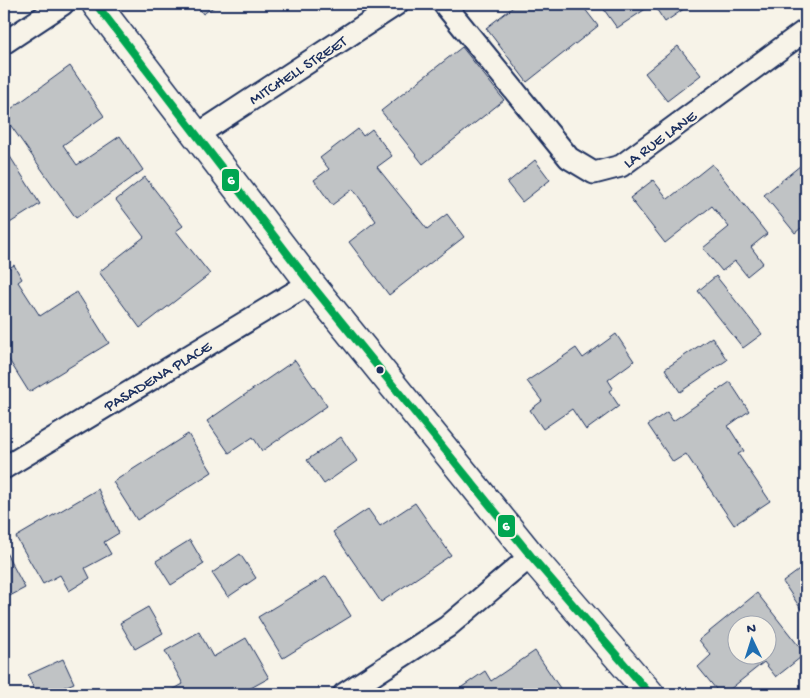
<svg xmlns="http://www.w3.org/2000/svg" width="810" height="698" viewBox="0 0 810 698" font-family="'Gochi Hand',sans-serif">
<rect width="100%" height="100%" fill="#f7f3e8"/>
<filter id="ink" filterUnits="userSpaceOnUse"><feTurbulence type="fractalNoise" baseFrequency=".02" numOctaves="2"/><feDisplacementMap in="SourceGraphic" scale="10" xChannelSelector="R" yChannelSelector="G"/><feConvolveMatrix kernelMatrix="1 2 1 2 8 2 1 2 1" color-interpolation-filters="sRGB"/></filter>
<g filter="url(#ink)">
<path fill="#c0c3c5" stroke="#1b2f5e" fill-rule="evenodd" d="M 196,4 L 218,4 L 203,14 Z
M 517,4 L 581,4 L 598,26 L 527,82 L 486,28 Z
M 600,4 L 691,4 L 665,22 L 653,4 L 617,28 Z
M 678,46 L 701,75 L 667,101 L 645,73 Z
M 462,47 L 504,100 L 423,164 L 381,111 Z
M 70,66 L 104,116 L 63,145 L 77,165 L 120,136 L 143,170 L 76,218 L 4,116 L 4,114 Z
M 358,129 L 363,136 L 372,129 L 392,156 L 377,167 L 427,229 L 447,214 L 464,237 L 389,295 L 349,242 L 376,221 L 353,189 L 332,205 L 314,180 L 329,169 L 320,158 Z
M 4,147 L 40,204 L 5,226 L 4,224 Z
M 535,160 L 550,180 L 522,202 L 507,183 Z
M 806,161 L 806,224 L 795,233 L 764,195 Z
M 712,164 L 767,234 L 751,247 L 763,263 L 747,276 L 735,261 L 722,271 L 703,248 L 729,227 L 712,206 L 665,243 L 630,198 L 653,180 L 668,199 Z
M 145,177 L 183,226 L 176,231 L 210,274 L 140,328 L 99,272 L 144,237 L 116,200 Z
M 14,265 L 22,279 L 18,282 L 40,316 L 77,292 L 109,343 L 29,392 L 4,352 L 4,271 Z
M 716,276 L 762,334 L 743,348 L 698,291 Z
M 616,334 L 634,361 L 608,380 L 613,388 L 609,391 L 619,406 L 586,430 L 572,409 L 543,429 L 530,410 L 542,401 L 527,381 L 576,348 L 583,358 Z
M 712,337 L 727,360 L 680,392 L 665,369 Z
M 295,360 L 327,406 L 262,451 L 253,437 L 229,453 L 207,421 Z
M 730,382 L 749,411 L 728,426 L 744,451 L 738,454 L 770,501 L 734,525 L 686,454 L 673,462 L 648,425 L 667,412 L 673,421 Z
M 188,434 L 212,472 L 137,520 L 113,482 Z
M 341,437 L 357,461 L 324,484 L 307,460 Z
M 98,489 L 119,533 L 104,542 L 111,554 L 85,568 L 90,578 L 69,591 L 60,575 L 43,584 L 16,537 Z
M 415,503 L 451,555 L 381,602 L 333,532 L 368,509 L 380,526 Z
M 190,540 L 204,564 L 171,585 L 156,561 Z
M 4,549 L 25,588 L 4,599 Z
M 240,554 L 256,578 L 228,597 L 212,573 Z
M 806,565 L 806,615 L 805,615 L 783,582 Z
M 326,576 L 351,616 L 283,658 L 258,617 Z
M 757,593 L 805,654 L 776,677 L 764,662 L 724,694 L 720,694 L 698,667 L 711,655 L 699,640 ZM 738,626 L 768,626 L 768,656 L 738,656 Z
M 148,607 L 163,633 L 135,649 L 120,623 Z
M 199,632 L 213,657 L 246,638 L 269,678 L 240,694 L 168,694 L 167,693 L 183,684 L 165,651 Z
M 535,651 L 564,694 L 452,694 L 485,671 L 491,681 Z
M 63,659 L 74,683 L 48,694 L 36,694 L 28,675 Z"/>
<g fill="none" stroke-linecap="round" stroke-linejoin="round">
<g stroke="#1b2f5e" stroke-width="25">
<path id="street" d="M 444,4 L 569,158 L 594,173 L 621,166 L 806,30
M 4,43 L 63,4
M 197,135 L 397,4
M 4,468 L 310,283
M 344,694 L 447,627 L 531,556"/>
</g>
<g stroke="#1b2f5e" stroke-width="31">
<path id="secondary" d="M 96,4 L 310,283 L 531,556 L 650,694"/>
</g>
<use href="#street" stroke="#f7f3e8" stroke-width="21"/>
<use href="#secondary" stroke="#f7f3e8" stroke-width="28"/>
<g stroke="#f7f3e8" stroke-width="11">
<path id="bus-1" d="M 96,4 L 310,283 L 531,556 L 650,694"/>
</g>
<use href="#bus-1" stroke="#00a651" stroke-width="8"/>
</g>
</g>
<circle fill="#1b2f5e" stroke="#f7f3e8" stroke-width="2" cx="380" cy="370" r="4.5"/>
<g text-anchor="middle" stroke-width="5" stroke-linejoin="round" paint-order="stroke">
<g font-size="16" fill="#1b2f5e" stroke="#f7f3e8">
<text transform="translate(297 69) rotate(-33)" y="6">MITCHELL STREET</text>
<text transform="translate(659 138) rotate(-36)" y="6">LA RUE LANE</text>
<text transform="translate(157 375) rotate(-31)" y="6">PASADENA PLACE</text>
</g>
</g>
<g stroke="#f7f3e8" stroke-width="2">
<rect x="221" y="168" width="19" height="24" rx="5" fill="#00a651"/>
<rect x="497" y="514" width="19" height="24" rx="5" fill="#00a651"/>
</g>
<g font-size="14" text-anchor="middle" font-weight="bold" fill="#fff">
<text x="231" y="184">6</text>
<text x="506" y="530">6</text>
</g>
<rect width="810" height="698" fill="none" stroke="#f7f3e8" stroke-width="20"/>
<rect x="10" y="10" width="790" height="678" fill="none" stroke="#1b2f5e" stroke-width="2" filter="url(#ink)"/>
<g transform="translate(752 640) rotate(356)"><circle r="24" fill="#f7f3e8" stroke="#9fa5b1"/>
<path d="M0-4L9 19L0 12L-9 19Z" fill="#1f6fb2"/>
<text y="-8" font-size="14" font-weight="bold" text-anchor="middle" fill="#1b2f5e">N</text>
</g>
</svg>
